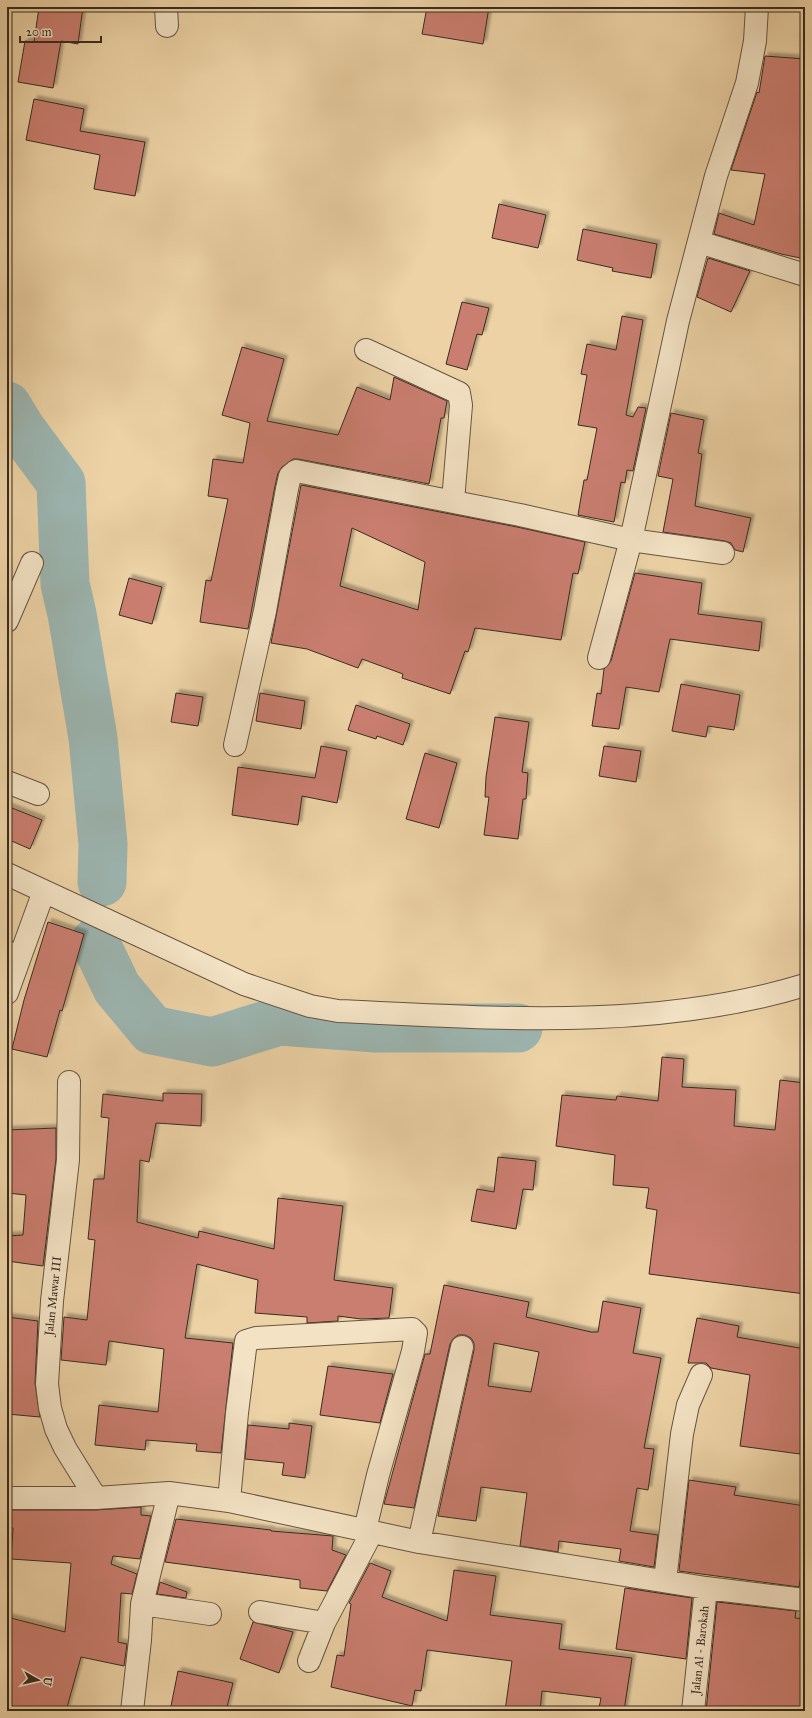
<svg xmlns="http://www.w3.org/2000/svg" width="812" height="1718" viewBox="0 0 812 1718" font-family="'IM FELL Great Primer',serif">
<defs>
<filter id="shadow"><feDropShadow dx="3.5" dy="-3.5" stdDeviation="1" flood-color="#0004"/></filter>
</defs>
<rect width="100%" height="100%" fill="#ecd2a5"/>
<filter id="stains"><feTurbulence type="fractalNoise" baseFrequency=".005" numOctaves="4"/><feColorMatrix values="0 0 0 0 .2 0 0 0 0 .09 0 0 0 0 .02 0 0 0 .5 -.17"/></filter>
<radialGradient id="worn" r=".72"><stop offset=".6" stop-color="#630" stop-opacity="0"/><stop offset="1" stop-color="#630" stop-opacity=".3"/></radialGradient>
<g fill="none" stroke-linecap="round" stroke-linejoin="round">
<path stroke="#9cb5b0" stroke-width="49" d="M 7,406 L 21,429 L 61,483 L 65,584 L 72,614 L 93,738 L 103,844 L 102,882
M 95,942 L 117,988 L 152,1030 L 212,1042 L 279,1021 L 376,1028 L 518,1028"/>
</g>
<path fill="#ca7e70" stroke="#392b21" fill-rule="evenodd" filter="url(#shadow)" d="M 39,7 L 83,7 L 78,44 L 61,41 L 53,88 L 18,82 L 25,41 L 34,42 Z
M 427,7 L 489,7 L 483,44 L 422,34 Z
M 765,56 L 805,59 L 805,259 L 781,254 L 714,234 L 719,213 L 754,225 L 765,174 L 731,170 L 757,92 L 759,93 Z
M 34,99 L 84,109 L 80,131 L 145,142 L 135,196 L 94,189 L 100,155 L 26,140 Z
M 499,204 L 546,215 L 538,248 L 492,238 Z
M 583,229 L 657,244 L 651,278 L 612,271 L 613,268 L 577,260 Z
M 708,258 L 750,271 L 731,312 L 697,297 Z
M 462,302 L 489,308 L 482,335 L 477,334 L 467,370 L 446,364 Z
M 622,316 L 643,320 L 626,415 L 633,417 L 638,407 L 646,408 L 633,471 L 627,470 L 625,483 L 621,482 L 614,522 L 578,515 L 584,480 L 587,480 L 597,428 L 578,425 L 587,375 L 581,374 L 587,344 L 616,350 Z
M 242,347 L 284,359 L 267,421 L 338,435 L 357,387 L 390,400 L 394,377 L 447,401 L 444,418 L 441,418 L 429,484 L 298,459 L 293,459 L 282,467 L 278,473 L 275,486 L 248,629 L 200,622 L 206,580 L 211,581 L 228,499 L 208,496 L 213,459 L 243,463 L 250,423 L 222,415 Z
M 671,413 L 704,420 L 698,453 L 702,454 L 695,506 L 751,518 L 743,552 L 735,550 L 731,543 L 725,541 L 663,532 L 673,479 L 658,476 Z
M 301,485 L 517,527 L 585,542 L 578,574 L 573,573 L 561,640 L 475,628 L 468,652 L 465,651 L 450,694 L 402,678 L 403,674 L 362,659 L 358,668 L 307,649 L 271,643 ZM 352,528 L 425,562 L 418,610 L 340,586 Z
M 635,573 L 702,583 L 698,614 L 762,622 L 759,651 L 670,639 L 659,692 L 626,687 L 619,729 L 592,726 L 597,693 L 601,694 L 604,669 L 611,661 Z
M 129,578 L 162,587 L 152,624 L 119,615 Z
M 681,684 L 740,695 L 734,730 L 708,726 L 706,737 L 672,731 Z
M 176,693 L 203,697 L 198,726 L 171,722 Z
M 260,693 L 305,701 L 301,729 L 256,721 Z
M 356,705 L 410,724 L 403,745 L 377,736 L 376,739 L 348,730 Z
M 495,717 L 529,722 L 522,772 L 528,773 L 526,799 L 523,799 L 518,839 L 484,835 L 489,797 L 485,797 L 486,777 Z
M 321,746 L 347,751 L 337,803 L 302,796 L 298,825 L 232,815 L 238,767 L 315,778 Z
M 604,746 L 641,751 L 636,782 L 599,776 Z
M 425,753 L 457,763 L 439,828 L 406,819 Z
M 7,806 L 42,820 L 30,849 L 7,839 Z
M 48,922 L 84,934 L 62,1011 L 60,1010 L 47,1057 L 12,1049 L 24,1000 Z
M 662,1057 L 684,1059 L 682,1087 L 736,1090 L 734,1126 L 775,1130 L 780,1080 L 805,1083 L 805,1294 L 649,1274 L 657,1210 L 646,1208 L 649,1188 L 613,1185 L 615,1155 L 556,1146 L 562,1095 L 616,1100 L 617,1096 L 658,1101 Z
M 163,1093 L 202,1094 L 201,1126 L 156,1123 L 149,1162 L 140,1160 L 137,1222 L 198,1238 L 199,1231 L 274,1249 L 278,1198 L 343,1206 L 334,1280 L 393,1288 L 389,1318 L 361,1319 L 338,1316 L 338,1321 L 307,1323 L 307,1317 L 255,1313 L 258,1280 L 197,1264 L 185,1338 L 233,1343 L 221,1453 L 196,1451 L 197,1444 L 146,1440 L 145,1450 L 95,1445 L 99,1405 L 158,1412 L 164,1349 L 109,1341 L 106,1365 L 61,1360 L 64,1317 L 87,1320 L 95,1240 L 88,1239 L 94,1179 L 104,1179 L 109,1118 L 101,1117 L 103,1094 L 163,1101 Z
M 56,1128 L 56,1159 L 43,1266 L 7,1261 L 7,1236 L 23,1235 L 26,1195 L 7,1193 L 7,1130 Z
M 498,1157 L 536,1161 L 533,1190 L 523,1189 L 516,1229 L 471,1221 L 477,1189 L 494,1192 Z
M 444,1285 L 529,1302 L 526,1317 L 591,1332 L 598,1332 L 603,1301 L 641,1308 L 633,1353 L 661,1358 L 644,1448 L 654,1449 L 648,1490 L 637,1488 L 630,1531 L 658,1535 L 654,1567 L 619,1561 L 621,1549 L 559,1541 L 558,1552 L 520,1546 L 527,1493 L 481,1487 L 476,1521 L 438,1516 L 474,1350 L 474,1343 L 471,1338 L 465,1335 L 458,1335 L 453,1339 L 450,1344 L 414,1508 L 384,1504 L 425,1354 L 430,1354 ZM 494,1343 L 539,1352 L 531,1392 L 488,1386 Z
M 7,1317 L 38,1321 L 35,1383 L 40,1417 L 7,1414 Z
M 697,1318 L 739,1326 L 737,1337 L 805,1349 L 805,1414 L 800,1454 L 740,1446 L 750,1375 L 711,1368 L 706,1363 L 688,1363 Z
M 328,1366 L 393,1374 L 380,1423 L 320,1415 Z
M 289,1423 L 312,1426 L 305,1478 L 282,1475 L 284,1463 L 245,1459 L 248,1425 L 289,1429 Z
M 689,1480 L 736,1487 L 734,1495 L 805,1506 L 805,1551 L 799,1587 L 679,1571 Z
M 141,1507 L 141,1515 L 151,1516 L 140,1559 L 113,1556 L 111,1564 L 137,1574 L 132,1594 L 121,1593 L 118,1642 L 127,1644 L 124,1666 L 81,1657 L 66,1711 L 7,1711 L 7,1617 L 65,1632 L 71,1563 L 11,1559 L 13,1528 L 7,1528 L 8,1510 L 96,1510 Z
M 176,1519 L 271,1530 L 271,1531 L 333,1536 L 332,1550 L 346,1555 L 327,1591 L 300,1588 L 300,1580 L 165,1562 Z
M 370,1563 L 391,1571 L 382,1597 L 447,1621 L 454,1570 L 496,1576 L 490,1615 L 562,1624 L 559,1649 L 632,1658 L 624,1711 L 599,1708 L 601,1698 L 542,1691 L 540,1711 L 505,1711 L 512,1661 L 427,1650 L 421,1691 L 415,1690 L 412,1706 L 331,1687 L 337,1655 L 344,1656 L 351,1604 L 349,1603 Z
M 160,1582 L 187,1592 L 186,1598 L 157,1594 Z
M 625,1588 L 692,1598 L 686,1659 L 616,1649 Z
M 717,1602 L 796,1611 L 795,1618 L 805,1619 L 805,1711 L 706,1711 Z
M 253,1622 L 293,1632 L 279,1673 L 240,1659 Z
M 178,1671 L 233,1683 L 226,1711 L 170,1711 Z"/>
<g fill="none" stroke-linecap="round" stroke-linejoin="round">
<g stroke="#665542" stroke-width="24">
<path id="minor" d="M 166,7 L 167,26
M 699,242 L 805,275
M 366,350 L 459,393 L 461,405 L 453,501
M 7,621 L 32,563
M 599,658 L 631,540 L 678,321 L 716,176 L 747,83 L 755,41 L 757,7
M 235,745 L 265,611 L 287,489 L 290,476 L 296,471 L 520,515 L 631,540 L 723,553
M 7,782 L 38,794
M 7,874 L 244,984 L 310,1006 L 338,1011 C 493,1018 654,1031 805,985
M 7,952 L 20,957 L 7,993
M 20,957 L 44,891
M 69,1082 L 68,1160 L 52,1301 L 47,1384 L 50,1408 L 56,1429 L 65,1448 L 96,1498
M 7,1498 L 96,1498 L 169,1493 L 229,1501 L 419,1542 L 706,1588 L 805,1600
M 229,1501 L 237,1413 L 246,1341 L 256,1338 L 412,1329 L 416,1333 L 413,1351 L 378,1475 L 365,1530
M 419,1542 L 462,1347
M 665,1581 L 682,1434 L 688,1405 L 701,1375
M 142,1604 L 210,1614
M 260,1612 L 324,1623
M 309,1661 L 324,1623 L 372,1532
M 132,1711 L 140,1640 L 142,1604 L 169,1493
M 693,1711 L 706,1588"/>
</g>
<use href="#minor" stroke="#f3e2c4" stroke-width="22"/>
</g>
<g text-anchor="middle" stroke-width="4" stroke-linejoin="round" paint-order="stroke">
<g font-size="12" fill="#392b21" stroke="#f3e2c4">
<text transform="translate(53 1296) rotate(-84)" y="4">Jalan Mawar III</text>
<text transform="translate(700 1650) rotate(-84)" y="4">Jalan Al - Barokah</text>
</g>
</g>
<rect width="812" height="1718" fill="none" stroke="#ecd2a5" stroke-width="24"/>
<rect x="8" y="8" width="796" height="1702" fill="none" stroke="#392b21" stroke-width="2"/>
<rect x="12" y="12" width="788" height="1694" fill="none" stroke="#392b21"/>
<g transform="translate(38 1680) rotate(98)" stroke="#f3e2c4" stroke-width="3" paint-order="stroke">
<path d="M0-3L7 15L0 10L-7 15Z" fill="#392b21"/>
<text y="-6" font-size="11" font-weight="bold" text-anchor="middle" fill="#392b21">U</text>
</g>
<path d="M20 36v6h81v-6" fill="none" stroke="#392b21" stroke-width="2"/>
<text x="26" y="36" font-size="12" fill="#392b21" stroke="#f3e2c4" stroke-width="3" paint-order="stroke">20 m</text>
<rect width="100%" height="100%" filter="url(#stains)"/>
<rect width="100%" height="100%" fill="url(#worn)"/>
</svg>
